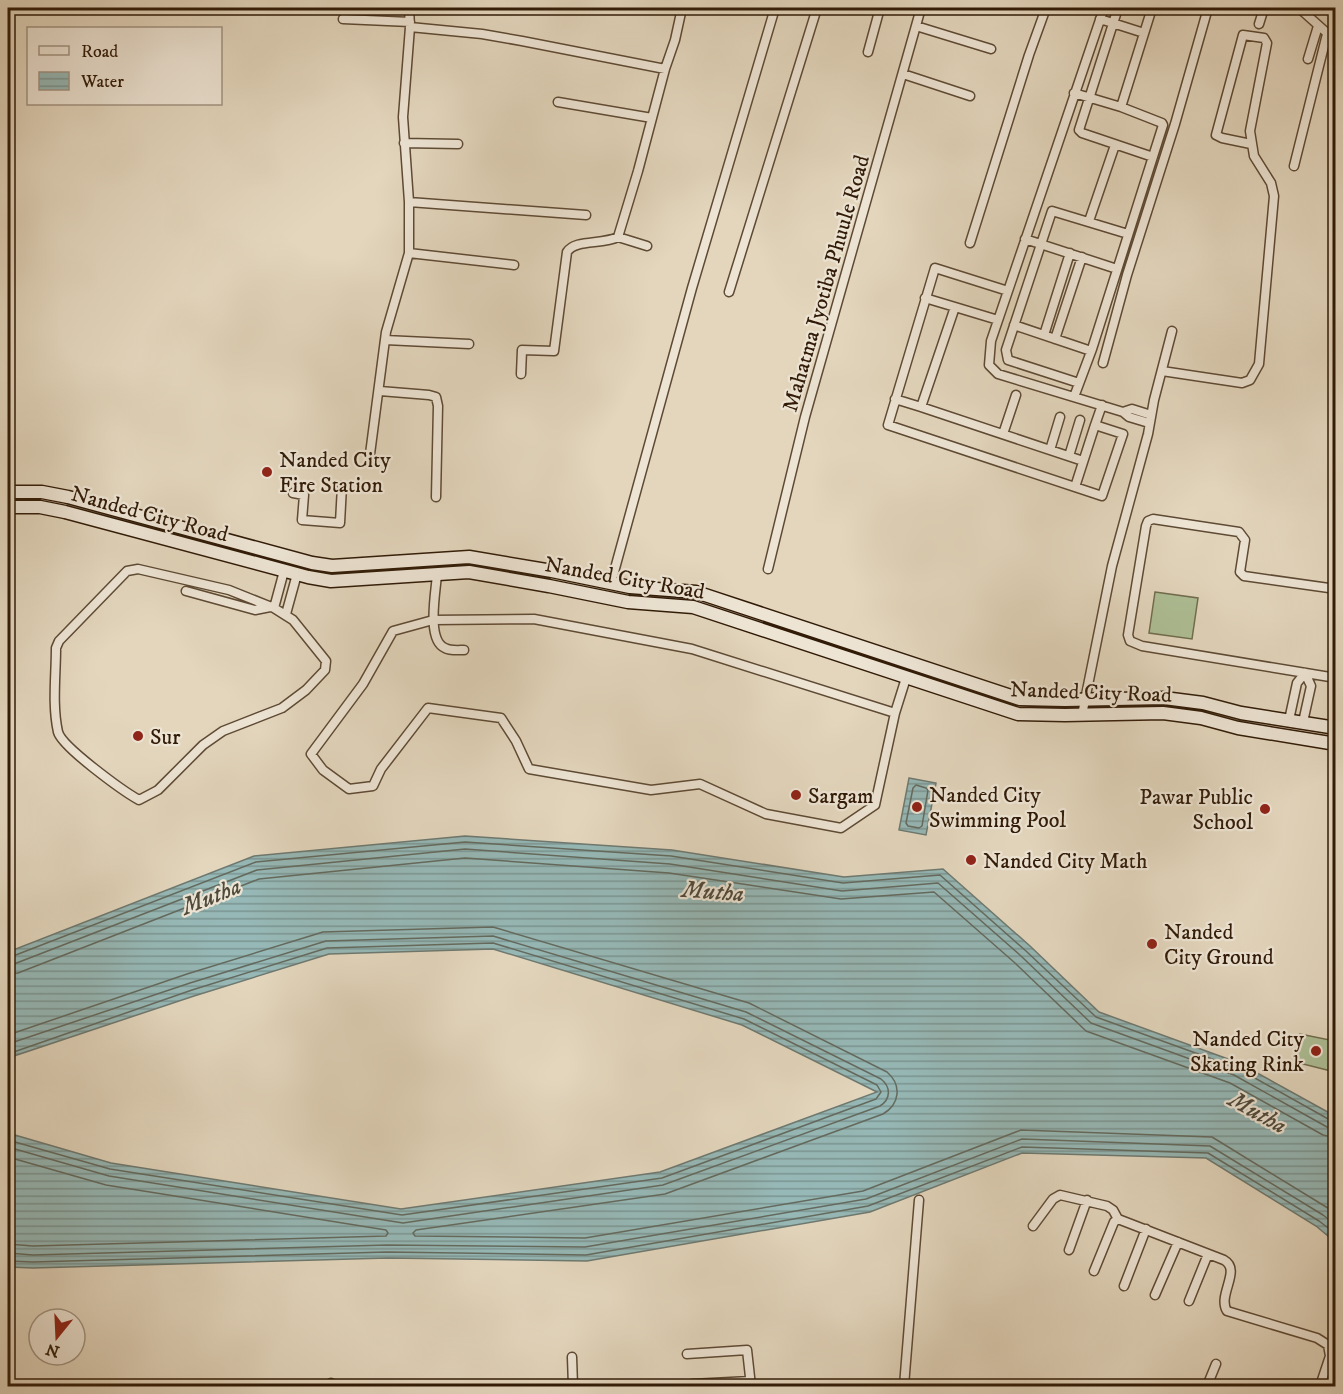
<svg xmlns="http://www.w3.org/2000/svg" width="1343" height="1394" viewBox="0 0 1343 1394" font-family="'IM FELL DW Pica',serif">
<defs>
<pattern id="water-rules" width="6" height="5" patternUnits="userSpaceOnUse" patternTransform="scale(1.5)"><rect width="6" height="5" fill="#96b8b6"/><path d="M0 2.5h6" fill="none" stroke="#7b9592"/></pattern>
</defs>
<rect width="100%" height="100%" fill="#e3d6bd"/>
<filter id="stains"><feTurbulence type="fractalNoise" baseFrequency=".00333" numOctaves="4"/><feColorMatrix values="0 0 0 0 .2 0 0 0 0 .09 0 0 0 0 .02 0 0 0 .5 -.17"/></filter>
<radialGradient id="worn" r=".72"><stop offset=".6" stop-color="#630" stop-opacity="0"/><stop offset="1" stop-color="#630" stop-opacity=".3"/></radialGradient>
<path fill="#aebf96" stroke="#706d4e" stroke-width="1.5" d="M 1155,592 L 1198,598 L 1192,639 L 1149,633 Z
M 1300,1034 L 1335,1041 L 1335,1072 L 1295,1062 Z"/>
<path fill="url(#water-rules)" stroke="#6e7970" stroke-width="1.5" d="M 909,778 L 936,783 L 926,835 L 899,830 Z
M 465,836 L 672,850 L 844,877 L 943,869 L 1030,946 L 1099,1012 L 1239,1063 L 1335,1116 L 1335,1242 L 1316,1226 L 1206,1158 L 1022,1153 L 870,1212 L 587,1261 L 388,1258 L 33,1268 L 8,1267 L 8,1133 L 111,1163 L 401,1209 L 660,1172 L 877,1092 L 742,1025 L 493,949 L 329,954 L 194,996 L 14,1056 L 8,1061 L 8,952 L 254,856 Z"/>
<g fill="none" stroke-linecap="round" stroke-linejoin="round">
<path stroke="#646a5e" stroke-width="1.5" d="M 916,785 L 926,788 L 928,790 L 922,826 L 919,828 L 908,826 L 906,823 L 913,788 Z
M 8,958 L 256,862 L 465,842 L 671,856 L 843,883 L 940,875 L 1026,951 L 1096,1017 L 1237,1068 L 1330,1120 L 1336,1121
M 8,965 L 14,964 L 257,870 L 465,849 L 670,864 L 842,891 L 938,883 L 1021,956 L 1091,1023 L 1234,1075 L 1327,1127 L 1336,1129
M 8,974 L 18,973 L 259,879 L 465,858 L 669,873 L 841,899 L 934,892 L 1015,963 L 1086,1031 L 1230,1083 L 1323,1135 L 1336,1138
M 8,1035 L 187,974 L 323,932 L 493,927 L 749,1003 L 887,1072 C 902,1085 900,1104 883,1114 L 665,1194 L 416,1230 L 413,1233 L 415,1236 L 585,1238 L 863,1191 L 1021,1130 L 1212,1137 L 1336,1213
M 8,1044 L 190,983 L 326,941 L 493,936 L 746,1012 L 881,1079 C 891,1087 891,1099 880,1106 L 663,1185 L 403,1223 L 109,1176 L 8,1147
M 8,1054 L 192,990 L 327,948 L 493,943 L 744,1019 L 877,1085 L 881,1092 L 876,1099 L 662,1178 L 402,1215 L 110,1169 L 8,1140
M 8,1157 L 106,1185 L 386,1230 L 388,1233 L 386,1236 L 33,1246 L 8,1244
M 8,1253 L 33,1255 L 387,1245 L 585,1247 L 866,1199 L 1022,1139 L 1210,1146 L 1323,1215 L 1336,1225
M 8,1261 L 33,1262 L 387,1252 L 586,1255 L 868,1206 L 1022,1147 L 1208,1153 L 1319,1221 L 1336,1234"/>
<g stroke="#5e4a34" stroke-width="11">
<path id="street" d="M 1104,8 L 991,341 L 989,365 L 998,374 L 1123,412
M 1118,8 L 1079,130 L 1082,133 L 1153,157
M 1299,8 L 1336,41
M 343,19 L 410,22
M 1100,19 L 1144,33
M 1259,24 L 1264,8
M 916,26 L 991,49
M 410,27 L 482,34 L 522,41 L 665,69 L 675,40 L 682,8
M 868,52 L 880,8
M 1308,59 L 1318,26
M 903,74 L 970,96
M 1074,93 L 1121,107
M 558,102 L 652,118
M 404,143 L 458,144
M 1294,166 L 1327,34
M 409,202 L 586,215
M 1089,221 L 1115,145
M 1025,239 L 1117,269
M 970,243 L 1029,55 L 1046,8
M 647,246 L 618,237 L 638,171 L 665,69
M 409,253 L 514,265
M 1008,291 L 935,268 L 888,425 L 1102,496 L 1123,434 L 1095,425 L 1102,405
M 729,292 L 817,8
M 925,298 L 955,307
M 998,320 L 955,307 L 921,407 L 1083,461
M 1014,325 L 1091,351
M 1044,335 L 1070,253
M 1055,339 L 1082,257
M 385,340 L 469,344
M 1103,363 L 1127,275 L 1175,124 L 1208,8
M 1162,371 L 1242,383 L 1250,380 L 1259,364 L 1274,196 L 1271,183 L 1254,156 L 1250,131 L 1267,43 L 1264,38 L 1243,35 L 1216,135 L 1222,138 L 1251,144
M 521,374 L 522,350 L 554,351 L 567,252 C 575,239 602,245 618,237
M 1079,383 L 1011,361 L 1008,360 L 1006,350 L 1052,211 L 1128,234
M 380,391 L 429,395 L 436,397 L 438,406 L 436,497
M 1074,397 L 1092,349 L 1163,125 L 1162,123 L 1121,107 L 1152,8
M 895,399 L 921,407
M 1149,423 L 1129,417 L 1123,412 L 1132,409 L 1151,415
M 1003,434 L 1016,395
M 1050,450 L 1060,417
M 370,454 L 386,332 L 409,253 L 409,202 L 403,117 L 410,27 L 409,8
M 1069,456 L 1080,420
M 1075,487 L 1095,425
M 293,493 L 304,495 L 302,520 L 340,523 L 342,486
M 138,569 L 229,590 L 274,608 L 293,620 L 326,661 L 325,670 L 306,690 L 282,708 L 223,731 L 203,745 L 158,790 L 139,800 C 123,791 62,747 58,732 C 52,705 56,675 56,648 L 59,641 L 127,571 Z
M 768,569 L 805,417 L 921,8
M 437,574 C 436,591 426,640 445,648 C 450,651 459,650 464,650
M 611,583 L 692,288 L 775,8
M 1336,589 L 1244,576 L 1240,572 L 1245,540 L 1239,532 L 1153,519 L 1148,521 L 1146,526 L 1128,635 L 1130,641 L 1142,646 L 1336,678
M 186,591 L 255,610 L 270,607
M 274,608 L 284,571
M 286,614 L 297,574
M 895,713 L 692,649 L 534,619 L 433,620 L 393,631 L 363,684 L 311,754 L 323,770 L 349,789 L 373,786 L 381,769 L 428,708 L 501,718 L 516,741 L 529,769 L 651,790 L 700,784 L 766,814 L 841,828 L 875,805 L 895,713 L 906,678
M 1082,715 L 1112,566 L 1148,434 L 1154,400 L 1172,331
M 1289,720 L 1297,683 L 1305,673 L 1311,686 L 1303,722
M 1033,1226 L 1053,1199 L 1060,1195 L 1107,1206 L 1113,1210 L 1118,1219
M 1069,1250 L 1087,1200
M 1094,1271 L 1114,1222 L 1118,1219 L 1224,1260 C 1242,1270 1217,1295 1227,1311 L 1317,1338 L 1328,1345 L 1330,1356 L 1320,1386
M 1124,1286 L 1146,1229
M 1155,1295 L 1178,1242
M 1189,1301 L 1208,1254
M 687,1354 L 747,1350 L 751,1386
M 572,1357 L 573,1386
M 692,1384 L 750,1381
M 331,1386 L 331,1383
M 904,1386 L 919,1200
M 1207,1386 L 1216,1364"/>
</g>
<g stroke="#311b07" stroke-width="15">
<path id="secondary" d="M 8,492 L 42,492 L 68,497 L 312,563 L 332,566 L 469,557 L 552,571 L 630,587 L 696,592 L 1020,699 L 1065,700 L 1164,698 L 1203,703 L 1241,713 L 1336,728
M 8,507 L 40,507 L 65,512 L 308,577 L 331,581 L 469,572 L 549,586 L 628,602 L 693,607 L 1018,714 L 1065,715 L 1163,713 L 1201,718 L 1238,728 L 1336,744"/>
</g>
<use href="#street" stroke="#ede4d4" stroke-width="8"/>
<use href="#secondary" stroke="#ede4d4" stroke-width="12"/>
</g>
<g fill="#8f2418" stroke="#ede4d4" stroke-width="2">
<circle cx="267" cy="472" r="6"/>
<circle cx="138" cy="736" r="6"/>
<circle cx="796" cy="795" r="6"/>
<circle cx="917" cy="807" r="6"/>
<circle cx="1265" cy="809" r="6"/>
<circle cx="971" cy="860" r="6"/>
<circle cx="1152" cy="944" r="6"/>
<circle cx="1316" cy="1051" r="6"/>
</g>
<g text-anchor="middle" stroke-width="4.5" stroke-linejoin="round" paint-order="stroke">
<g font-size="22" fill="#311b07" stroke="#ede4d4">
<text transform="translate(825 283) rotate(-74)" y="8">Mahatma Jyotiba Phuule Road</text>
<text transform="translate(150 513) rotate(15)" y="8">Nanded City Road</text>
<text transform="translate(625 577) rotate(10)" y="8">Nanded City Road</text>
<text transform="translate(1091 691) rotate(2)" y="8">Nanded City Road</text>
</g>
<g font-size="22" fill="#311b07" stroke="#ede4d4" text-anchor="start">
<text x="279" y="467">Nanded City<tspan x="279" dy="25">Fire Station</tspan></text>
<text x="150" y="744">Sur</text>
<text x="929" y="802">Nanded City<tspan x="929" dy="25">Swimming Pool</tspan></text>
<text x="808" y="803">Sargam</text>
<text x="1253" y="804" text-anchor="end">Pawar Public<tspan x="1253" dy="25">School</tspan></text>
<text x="983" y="868">Nanded City Math</text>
<text x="1164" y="939">Nanded<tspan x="1164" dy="25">City Ground</tspan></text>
<text x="1304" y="1046" text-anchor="end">Nanded City<tspan x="1304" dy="25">Skating Rink</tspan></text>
</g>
<g font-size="24" font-style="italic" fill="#4f4a3c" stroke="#ede4d4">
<text transform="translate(713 891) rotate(4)" y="8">Mutha</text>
<text transform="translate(211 896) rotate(-22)" y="8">Mutha</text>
<text transform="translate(1258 1112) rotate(29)" y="8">Mutha</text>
</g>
</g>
<rect width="1343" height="1394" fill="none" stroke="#e3d6bd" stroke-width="30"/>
<rect x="9" y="9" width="1325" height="1376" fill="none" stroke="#311b07" stroke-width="3"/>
<rect x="15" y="15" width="1313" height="1364" fill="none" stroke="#311b07" stroke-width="1.5"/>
<rect x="27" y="27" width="195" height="78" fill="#ede4d4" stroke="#a29482" stroke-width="1.5"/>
<rect x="39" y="46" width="30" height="9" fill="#ede4d4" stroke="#a29482" stroke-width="1.5"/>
<text x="81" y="57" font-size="18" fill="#311b07">Road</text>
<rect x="39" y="72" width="30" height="18" fill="url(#water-rules)" stroke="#a29482" stroke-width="1.5"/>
<text x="81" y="87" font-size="18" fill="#311b07">Water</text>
<g transform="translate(57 1337) rotate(198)"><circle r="28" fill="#ede4d4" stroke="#a29482" stroke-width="1.5"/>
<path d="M0-4.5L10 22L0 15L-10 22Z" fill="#8f2418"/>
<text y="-9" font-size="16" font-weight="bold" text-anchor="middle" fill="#311b07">N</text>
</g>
<rect width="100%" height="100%" filter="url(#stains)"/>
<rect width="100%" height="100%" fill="url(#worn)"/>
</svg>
